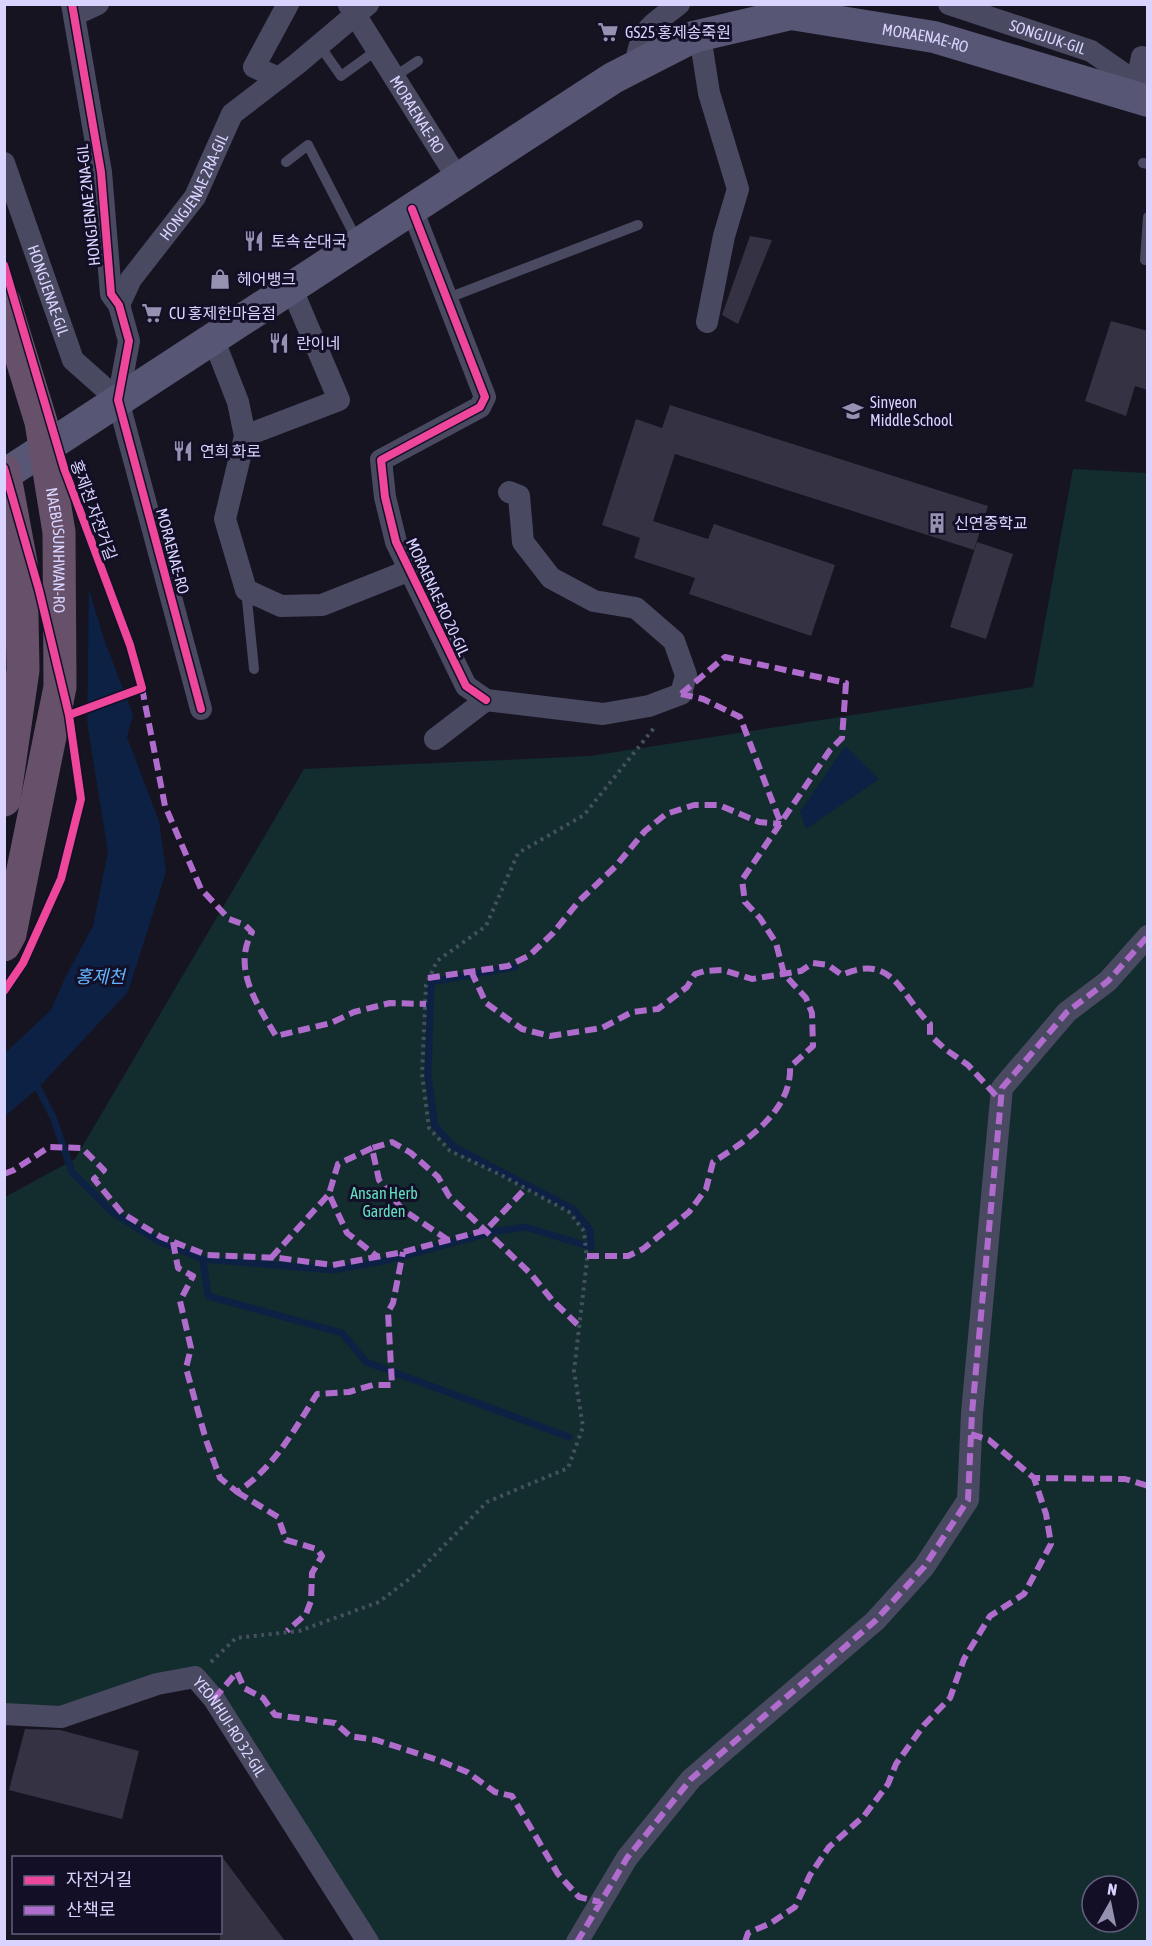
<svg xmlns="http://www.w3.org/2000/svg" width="1152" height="1946" viewBox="0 0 1152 1946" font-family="'Asap Condensed','Noto Sans KR',sans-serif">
<rect width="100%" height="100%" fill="#161421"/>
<path fill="#132c2d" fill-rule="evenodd" d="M 1073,469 L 1147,473 L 1147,1941 L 370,1941 L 195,1677 L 61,1717 L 5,1714 L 5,1197 L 75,1159 L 304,769 L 590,756 L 1033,687 ZM 1092,1886 L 1128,1886 L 1128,1922 L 1092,1922 Z"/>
<path fill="#0d2144" d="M 4,280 L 86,580 L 105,642 L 133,715 L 127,737 L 159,821 L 166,872 L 128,992 L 38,1088 L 5,1116 L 5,1053 L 51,1010 L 65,978 L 93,926 L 108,852 L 87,722 Z
M 845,746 L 879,779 L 806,829 L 800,812 Z"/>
<path fill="#161421" d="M 5,277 L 57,449 L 89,578 L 87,740 L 84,723 L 44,600 L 14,472 L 4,444 Z"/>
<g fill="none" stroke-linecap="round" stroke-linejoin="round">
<path stroke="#0d2144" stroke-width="7" d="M 38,1088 L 53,1117 L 72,1172 L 112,1212 L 158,1241 L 203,1259 L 333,1270 L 388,1260 L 497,1231 L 525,1227 L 591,1247 L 590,1230 L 573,1209 L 454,1147 L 435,1126 L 428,1075 L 431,982 L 515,967
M 203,1259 L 208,1296 L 342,1333 L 366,1362 L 569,1437"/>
</g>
<path fill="#343243" d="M 750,236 L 772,240 L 738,324 L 722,315 Z
M 1111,321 L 1148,331 L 1148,390 L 1135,386 L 1126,416 L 1085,401 Z
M 670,405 L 988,506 L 974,550 L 675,454 L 653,521 L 708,539 L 714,524 L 835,565 L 811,636 L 689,594 L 695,578 L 634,558 L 640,538 L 602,525 L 636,419 L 662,428 Z
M 977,542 L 1013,554 L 986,639 L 950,627 Z
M 25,1729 L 60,1730 L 139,1751 L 122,1819 L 9,1790 Z
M 220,1854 L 285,1941 L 220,1941 Z"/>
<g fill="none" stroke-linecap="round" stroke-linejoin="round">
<path stroke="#44505f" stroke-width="4" stroke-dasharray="3 4.5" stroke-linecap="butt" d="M 211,1662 L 236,1638 L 299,1631 L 379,1602 L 417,1573 L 487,1502 L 568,1468 L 583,1427 L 574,1371 L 587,1260 L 584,1231 L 569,1212 L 501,1175 L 450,1151 L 429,1128 L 422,1074 L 426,985 L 437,961 L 486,926 L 518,853 L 584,815 L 654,728"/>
<path stroke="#4a4962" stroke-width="10" d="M 320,46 L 341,76 L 377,50
M 394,77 L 418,61
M 286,162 L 308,145 L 357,240
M 1143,163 L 1148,164
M 1145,260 L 1148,217
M 448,298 L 638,225
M 246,590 L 254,669"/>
<g stroke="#4a4962" stroke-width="22">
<path d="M 72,4 L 101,172 L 111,294 L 119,305 L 129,341 L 118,400 L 201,709"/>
<path id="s1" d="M 949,4 L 1091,51 L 1137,83"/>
<path id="s2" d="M 349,5 L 458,179"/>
<path d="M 74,15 L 98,4"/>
<path d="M 700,36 L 709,93 L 738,189 L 724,236 L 707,322"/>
<path d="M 635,68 C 641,27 648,29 679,4"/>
<path d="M 279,78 L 254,67 L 288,4"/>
<path d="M 1134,95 L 1142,57"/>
<path id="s3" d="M 4,163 L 73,360 L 118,400"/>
<path d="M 412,209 L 485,397 L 480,407 L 381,460 L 385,497 L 396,542 L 466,686 L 486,700"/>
<path id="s4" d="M 119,305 L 131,279 L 195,197 L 232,114 L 297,64 L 368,4"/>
<path d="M 213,338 L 238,402 L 245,436 L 225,519 L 246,590 L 281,606 L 322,605 L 410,570"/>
<path d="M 245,436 L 339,400 L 291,287"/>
<path d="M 435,739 L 486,700 L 603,714 L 649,706 L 681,694 L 686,675 L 674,641 L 636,608 L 594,601 L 551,578 L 523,542 L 519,496 L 509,492"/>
<path id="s5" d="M 4,1714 L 61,1717 L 157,1684 L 195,1677 L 214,1699 L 368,1942"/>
<path d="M 577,1942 L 627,1858 L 691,1779 L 875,1621 L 924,1567 L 968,1500 L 972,1413 L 1002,1088 L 1067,1012 L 1108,981 L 1148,936"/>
</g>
<path stroke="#575674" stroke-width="32" id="s6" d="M 4,475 L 613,78 L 693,37 L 791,14 L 934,37 L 1148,101"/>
<g stroke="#67516a" stroke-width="33">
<path id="s7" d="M 4,301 L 41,422 L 59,532 L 60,687 L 10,934 L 4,945"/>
<path d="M 4,471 L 21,563 L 23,670 L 4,800"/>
</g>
<path stroke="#b06ccc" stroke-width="6" stroke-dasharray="12 6" stroke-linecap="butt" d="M 142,688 L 165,806 L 201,889 L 229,919 L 245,925 L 252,932 C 232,969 257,1004 276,1036 L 331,1023 L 354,1012 L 390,1003 L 426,1004
M 681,694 L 703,699 L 740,717 L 781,824
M 471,971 L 486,1003 L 522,1029 L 550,1036 L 602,1028 L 632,1012 L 658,1009 L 687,987 L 695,974 L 705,971 L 723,970 L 752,979 L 801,971 L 813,963 L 828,965 L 842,975 C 893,952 901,996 930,1024 L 930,1035 L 945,1049 L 968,1065 L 1000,1100
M 428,978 L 508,966 L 530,955 L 553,933 L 579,901 L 615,867 L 645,831 L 666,814 L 694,805 L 719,805 L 759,822 L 781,824
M 372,1148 L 338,1164 L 329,1194 L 347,1233 L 378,1257
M 4,1174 L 14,1170 L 49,1147 L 82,1148 L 104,1170 L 94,1179 L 122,1213 L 161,1237 L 207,1255 L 279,1258 L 333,1265 L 403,1252 L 486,1230 L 526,1188
M 448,1240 L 402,1209 L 379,1180 L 372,1148 L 392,1142 L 411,1153 L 438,1177 L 449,1196 L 531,1274 L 552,1300 L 580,1327
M 173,1242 L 178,1268 L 193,1276 L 180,1301 L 191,1348 L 186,1368 L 206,1440 L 220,1478 L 237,1492 C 274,1468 294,1430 317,1394 L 349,1392 L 373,1385 L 392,1385 L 388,1312 L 393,1303 L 403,1252
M 587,1256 L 628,1256 L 643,1249 L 689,1212 L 706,1189 L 713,1162 C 746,1141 792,1111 790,1067 L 813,1046 L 812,1013 L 806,998 L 784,974 L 776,943 L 760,918 L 745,902 L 742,880 L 830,750 L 842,738 L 846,683 L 725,657 L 681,694
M 271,1258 L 329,1194
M 971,1434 L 989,1440 L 1034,1478 L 1125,1479 L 1148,1486
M 237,1492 L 278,1517 L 286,1540 L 317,1549 L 322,1556 L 312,1573 L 311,1601 L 306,1614 L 287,1631
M 214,1699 L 237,1672 L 244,1688 L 263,1698 L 275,1715 L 335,1723 L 350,1736 L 376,1740 L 438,1760 L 467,1772 L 495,1792 L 512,1796 L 558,1874 L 579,1897 L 600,1902
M 577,1942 L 627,1858 L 691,1779 L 875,1621 L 924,1567 L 968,1500 L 972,1413 L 1002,1088 L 1067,1012 L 1108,981 L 1148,936
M 745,1942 L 748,1933 L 771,1923 L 795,1907 L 810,1875 L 829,1847 L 864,1816 L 888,1784 L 896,1764 L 924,1725 L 950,1698 L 964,1659 L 990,1616 L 1024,1594 L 1051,1544 L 1046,1514 L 1034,1478"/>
<g stroke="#130f26" stroke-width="11">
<path id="cycleway" d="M 72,4 L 101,172 L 111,294 L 119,305 L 129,341 L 118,400 L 201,709
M 412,209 L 485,397 L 480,407 L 381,460 L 385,497 L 396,542 L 466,686 L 486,700
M 4,265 L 64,468 L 130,645 L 142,688 L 69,715
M 4,468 L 39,590 L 69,715 L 81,799 L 61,879 L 23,963 L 4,991"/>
</g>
<use href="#cycleway" stroke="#ed469a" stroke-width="8"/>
</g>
<defs>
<g id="supermarket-bare" transform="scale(1.62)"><path d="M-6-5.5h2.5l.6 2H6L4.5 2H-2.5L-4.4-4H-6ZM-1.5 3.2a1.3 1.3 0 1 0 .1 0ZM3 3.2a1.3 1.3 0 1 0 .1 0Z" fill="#9591b1" stroke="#130f26" stroke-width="2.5" paint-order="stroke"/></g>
<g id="restaurant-bare" transform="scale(1.62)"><path d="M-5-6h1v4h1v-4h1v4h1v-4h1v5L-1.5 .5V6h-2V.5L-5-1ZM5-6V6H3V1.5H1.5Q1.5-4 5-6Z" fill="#9591b1" stroke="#130f26" stroke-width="2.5" paint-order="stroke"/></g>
<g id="shop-bare" transform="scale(1.62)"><path d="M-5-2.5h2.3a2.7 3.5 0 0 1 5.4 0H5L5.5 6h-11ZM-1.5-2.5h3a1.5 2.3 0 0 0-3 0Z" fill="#9591b1" stroke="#130f26" stroke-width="2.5" paint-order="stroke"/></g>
<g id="school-bare" transform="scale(1.62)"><path d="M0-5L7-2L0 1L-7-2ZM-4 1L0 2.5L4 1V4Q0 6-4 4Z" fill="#9591b1" stroke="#130f26" stroke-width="2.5" paint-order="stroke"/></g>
<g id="building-bare" transform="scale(1.62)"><path d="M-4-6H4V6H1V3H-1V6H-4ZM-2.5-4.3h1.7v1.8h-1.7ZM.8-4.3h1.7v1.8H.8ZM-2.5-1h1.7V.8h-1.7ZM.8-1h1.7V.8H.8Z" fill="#9591b1" stroke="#130f26" stroke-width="2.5" paint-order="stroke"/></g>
</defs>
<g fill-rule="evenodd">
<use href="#supermarket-bare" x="608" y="32"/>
<use href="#restaurant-bare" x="254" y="241"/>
<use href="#shop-bare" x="220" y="279"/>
<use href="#supermarket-bare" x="152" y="313"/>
<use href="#restaurant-bare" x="279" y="343"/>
<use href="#school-bare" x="853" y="411"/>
<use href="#restaurant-bare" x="183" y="451"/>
<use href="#building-bare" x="937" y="523"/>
</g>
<g text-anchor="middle" stroke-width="6" stroke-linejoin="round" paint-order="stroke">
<g font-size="16" fill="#d9d4ff" stroke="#130f26" text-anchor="start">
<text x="625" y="38">GS25 홍제송죽원</text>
<text x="271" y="247">토속 순대국</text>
<text x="237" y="285">헤어뱅크</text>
<text x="169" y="319">CU 홍제한마음점</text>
<text x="296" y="349">란이네</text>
<text x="870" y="408">Sinyeon<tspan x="870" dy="18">Middle School</tspan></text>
<text x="200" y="457">연희 화로</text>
<text x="954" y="529">신연중학교</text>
</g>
<g font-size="16" fill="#d9d4ff" stroke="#130f26">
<text dy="6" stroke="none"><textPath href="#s1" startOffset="104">SONGJUK-GIL</textPath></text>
<text dy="6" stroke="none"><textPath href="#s6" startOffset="1054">MORAENAE-RO</textPath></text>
<text dy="6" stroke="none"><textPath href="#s2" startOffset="129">MORAENAE-RO</textPath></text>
<text dy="6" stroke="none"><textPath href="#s4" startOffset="141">HONGJENAE 2RA-GIL</textPath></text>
<text transform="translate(88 205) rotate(-96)" y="6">HONGJENAE 2NA-GIL</text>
<text dy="6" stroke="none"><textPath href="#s3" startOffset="135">HONGJENAE-GIL</textPath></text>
<text transform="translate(94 510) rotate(70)" y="6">홍제천 자전거길</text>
<text dy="6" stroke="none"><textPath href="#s7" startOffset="256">NAEBUSUNHWAN-RO</textPath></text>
<text transform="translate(173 551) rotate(75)" y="6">MORAENAE-RO</text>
<text transform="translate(438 597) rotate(65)" y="6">MORAENAE-RO 20-GIL</text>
<text dy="6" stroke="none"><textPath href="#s5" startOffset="258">YEONHUI-RO 32-GIL</textPath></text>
</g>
<g font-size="16" fill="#5fe0c0" stroke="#130f26">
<text x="384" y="1199">Ansan Herb<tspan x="384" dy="18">Garden</tspan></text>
</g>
<g font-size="18" font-style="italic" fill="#62b6ff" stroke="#130f26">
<text x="100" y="983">홍제천</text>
</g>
</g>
<rect width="1152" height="1946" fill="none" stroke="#d9d4ff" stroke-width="12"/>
<rect x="12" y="1856" width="210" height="78" fill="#130f26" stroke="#625e7d" stroke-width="1.5"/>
<rect x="24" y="1876" width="30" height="9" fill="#ed469a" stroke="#625e7d" stroke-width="1.5"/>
<text x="66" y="1886" font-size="18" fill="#d9d4ff">자전거길</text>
<rect x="24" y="1906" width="30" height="9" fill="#b06ccc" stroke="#625e7d" stroke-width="1.5"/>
<text x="66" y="1916" font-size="18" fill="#d9d4ff">산책로</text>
<g transform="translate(1110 1904) rotate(9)"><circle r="28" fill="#130f26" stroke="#625e7d" stroke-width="1.5"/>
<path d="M0-4.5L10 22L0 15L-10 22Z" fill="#9591b1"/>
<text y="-9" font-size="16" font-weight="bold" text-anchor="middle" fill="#d9d4ff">N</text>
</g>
</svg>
